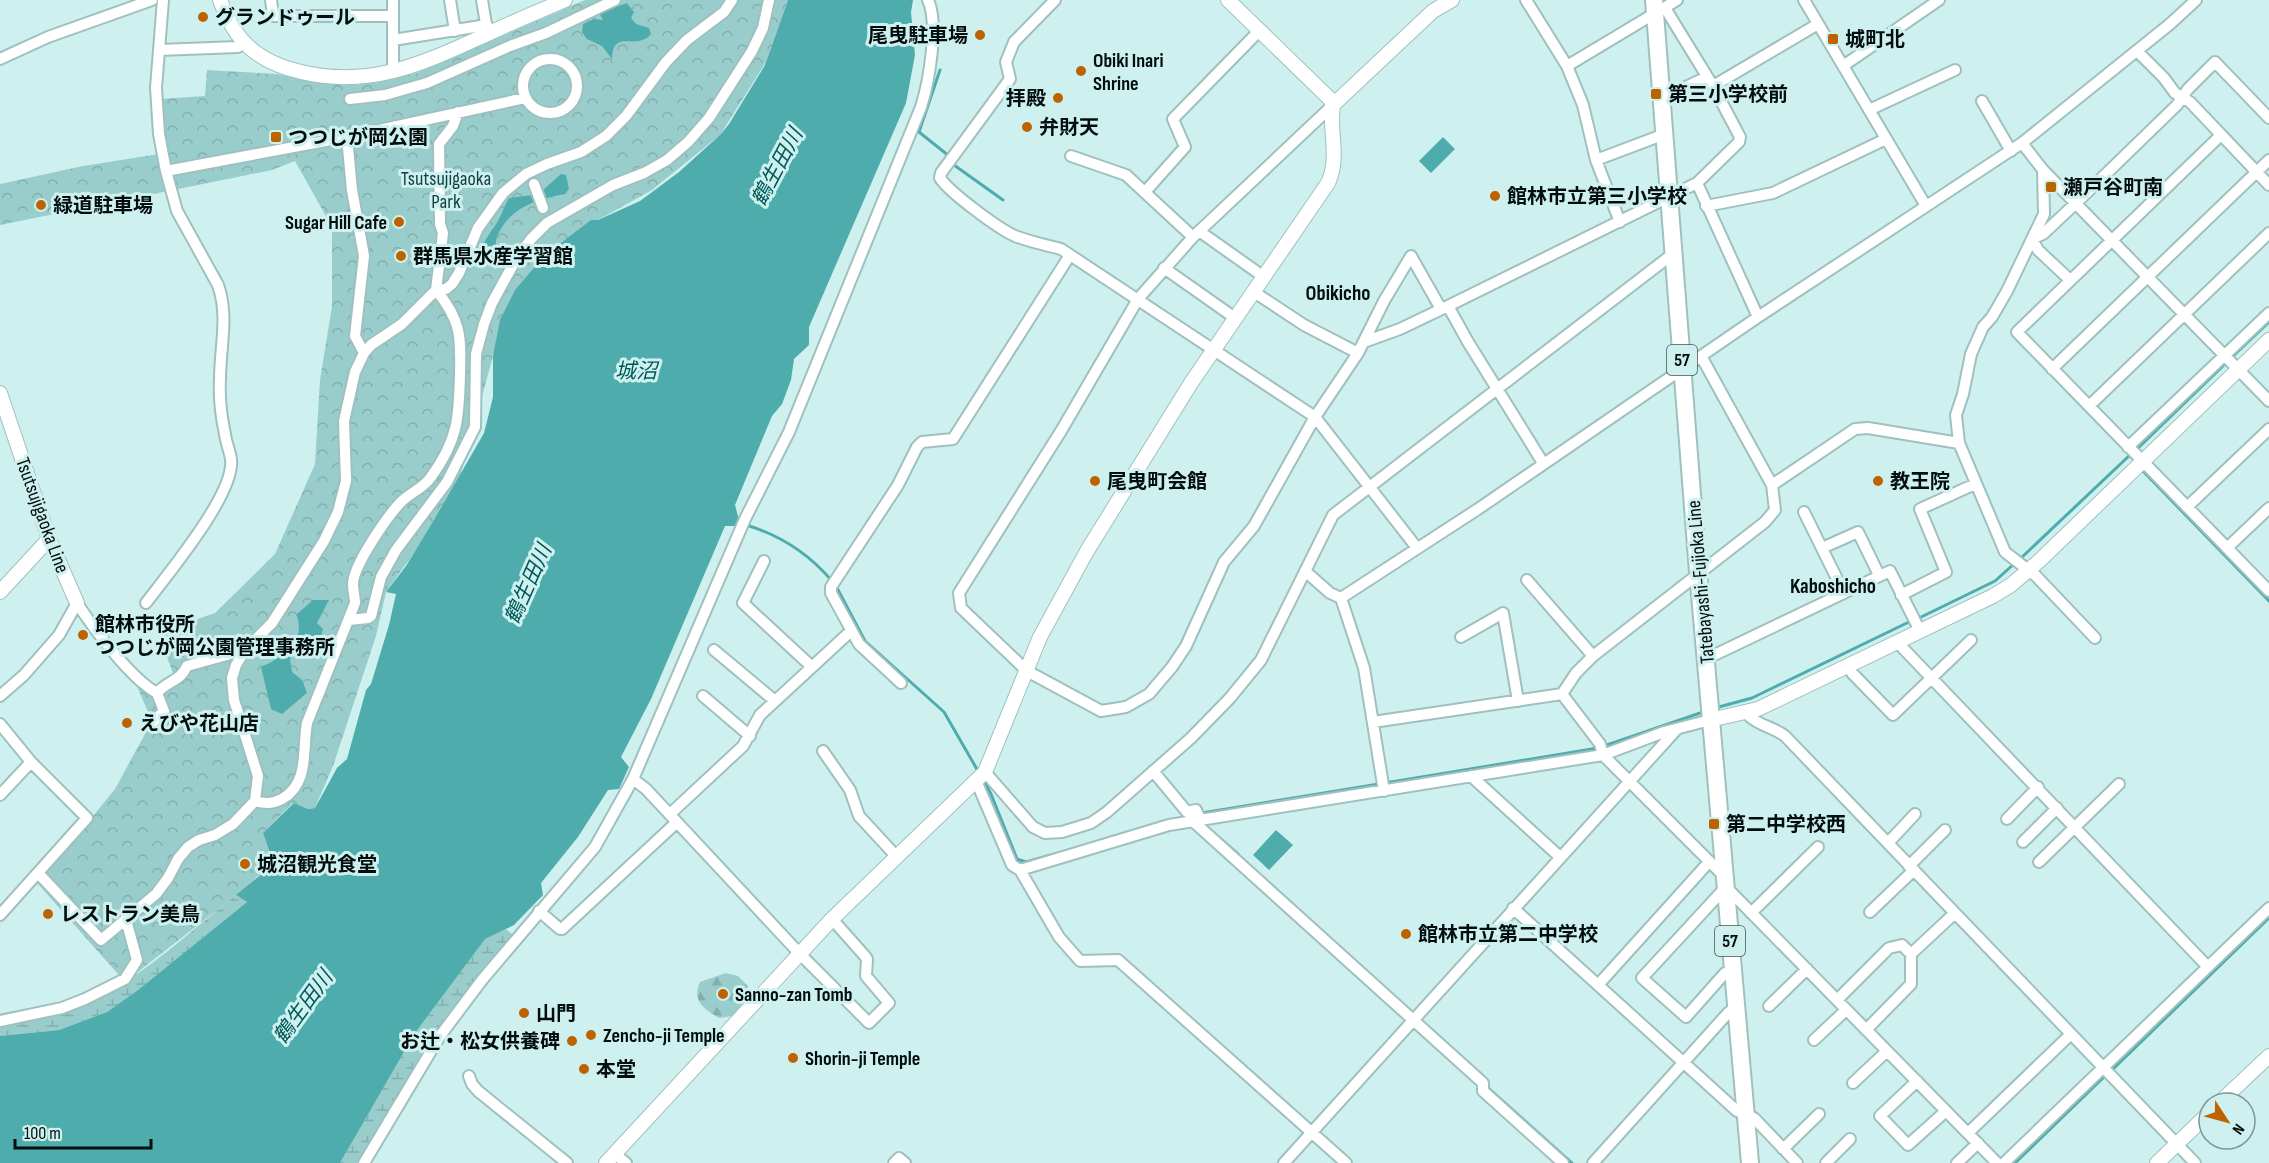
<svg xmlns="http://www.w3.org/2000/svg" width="2269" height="1163" viewBox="0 0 2269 1163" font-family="'Sofia Sans Condensed','Noto Sans JP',sans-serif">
<defs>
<pattern id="forest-firs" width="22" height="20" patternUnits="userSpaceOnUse" patternTransform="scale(1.5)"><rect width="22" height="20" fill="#99cdcc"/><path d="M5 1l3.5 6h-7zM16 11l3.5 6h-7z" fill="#82afae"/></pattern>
<pattern id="wetland-marsh" width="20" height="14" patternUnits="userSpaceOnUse" patternTransform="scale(1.5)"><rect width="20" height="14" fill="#99cdcc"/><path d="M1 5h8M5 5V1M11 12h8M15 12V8" fill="none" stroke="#82afae"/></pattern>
<pattern id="park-crowns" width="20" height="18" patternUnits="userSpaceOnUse" patternTransform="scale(1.5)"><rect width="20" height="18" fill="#99cdcc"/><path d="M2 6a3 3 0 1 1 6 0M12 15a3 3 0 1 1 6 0" fill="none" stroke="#82afae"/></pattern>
</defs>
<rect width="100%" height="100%" fill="#cef1f0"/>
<path fill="url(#forest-firs)" d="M 726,973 L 738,976 L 748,986 L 747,997 L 733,1016 L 719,1018 C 703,1009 692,1000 700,982 Z"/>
<path fill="url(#wetland-marsh)" d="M 236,895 L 247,902 L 138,990 L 107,1012 L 59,1030 L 0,1036 L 0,1025 C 25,1017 51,1018 76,1008 C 133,986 188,933 236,895 Z
M 506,929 L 514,936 L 444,1019 L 357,1163 L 340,1163 L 415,1033 L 485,938 Z"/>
<path fill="url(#park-crowns)" d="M 585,0 L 788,0 L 766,62 L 720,135 L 652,190 L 598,220 L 524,282 L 493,356 L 455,495 L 386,592 L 376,636 L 333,766 L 315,808 L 308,809 L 294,803 L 292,804 L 263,833 L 273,862 L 244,889 L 125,982 L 38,884 L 115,789 L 152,721 L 136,684 L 153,686 L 174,676 L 158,633 L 215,613 L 275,554 L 315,464 L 320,380 L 332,306 L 332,227 L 295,161 L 272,170 L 0,225 L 0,184 L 83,166 L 159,154 L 160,99 L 205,96 L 207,70 L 277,74 L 304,80 L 357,85 L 414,74 Z"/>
<path fill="#4facac" d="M 788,0 L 913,0 L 911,12 L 915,55 L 906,103 L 809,327 L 809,345 L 794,359 L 791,380 L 782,404 L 772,416 L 735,505 L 739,520 L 736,526 L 725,526 L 651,699 L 621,757 L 629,767 L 619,789 L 608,790 L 578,837 L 541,883 L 543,895 L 514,925 L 485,939 L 415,1033 L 340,1163 L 0,1163 L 0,1036 L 59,1030 L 107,1012 L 138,990 L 247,902 L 236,895 L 275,863 L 273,862 L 263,833 L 294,803 L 308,809 L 315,808 L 337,768 L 347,759 L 366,690 L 371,684 L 389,625 L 396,594 L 386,592 L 406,566 L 434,520 L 484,433 L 493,397 L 493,356 L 500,320 L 515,290 L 544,256 L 591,220 L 598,220 L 640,201 L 679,172 L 720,135 L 729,124 L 765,65 Z
M 627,3 L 634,12 L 631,18 L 636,24 L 649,28 L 651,34 C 636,52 613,27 612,59 L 602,46 L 587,39 L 582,32 L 583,24 L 594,19 L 603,20 L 599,13 Z
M 1443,137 L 1455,149 L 1431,173 L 1419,161 Z
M 561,174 L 566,175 L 569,189 L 565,194 C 538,199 508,208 497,237 C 494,246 499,248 492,259 L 483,261 L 480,252 C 484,240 491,232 498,221 C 502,214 504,206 509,198 L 533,195 L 542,191 Z
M 313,600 L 329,600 L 317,623 L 323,629 L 319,643 L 308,643 L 296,647 L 290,659 L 292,672 L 302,680 L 307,693 L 282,714 L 271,709 L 261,667 C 275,661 292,651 298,634 C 300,629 298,620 297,614 Z
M 1276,830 L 1293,845 L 1269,870 L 1253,855 Z"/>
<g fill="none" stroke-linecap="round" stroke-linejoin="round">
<path stroke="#4facac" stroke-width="3" d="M 940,70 L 919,132 L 949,156
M 952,162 L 954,165 L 1003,200
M 2231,358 L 2269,322
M 2136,450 L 2226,363
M 2141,469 L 2269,601
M 746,525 C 780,535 809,554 832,581
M 2020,559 L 2131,454
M 836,586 L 865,641 L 944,712 L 978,771
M 1917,619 L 1995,581 L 2015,563
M 1715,708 L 1752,698 L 1911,621
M 1604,746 L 1706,711
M 983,779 L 991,794 L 1017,859 L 1026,862 L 1051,855
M 1385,783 L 1598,748
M 1202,813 L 1379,784
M 1202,823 L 1238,854
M 2111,1071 L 2269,918
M 1486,1086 L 1572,1163
M 2015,1163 L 2106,1075"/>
<g stroke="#9fc0bf" stroke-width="14">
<path id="street" d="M 271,0 L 273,16 L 393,16
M 393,0 L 393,72
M 450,0 L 455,31
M 482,0 L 487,30
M 1055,0 L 1014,42 L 1006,62 L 1010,79 L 941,173 L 940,178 C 950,193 999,229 1015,236 C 1030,242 1046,245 1061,249 L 1315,417 L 1417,548
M 1526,0 L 1567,66 L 1583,105 L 1596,160
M 1804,0 L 1926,206
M 393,40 L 487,25
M 159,50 L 238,47 L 244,43
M 2137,51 L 2164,78 L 2175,93 L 2190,102 L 2269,185
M523 86a27 27 0 1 1 54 0a27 27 0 1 1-54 0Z
M 0,59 L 48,37 L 152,0
M 1567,66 L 1677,0
M 1843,66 L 1939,0
M 1713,86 L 1818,24
M 1662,98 L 1707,77
M 350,99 L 385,95 L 427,83 L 510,46 L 546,33 L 615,0
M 1982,101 L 2011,151
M 1333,105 L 1193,237 L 1138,299 L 1061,431 L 959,593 L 961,608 L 1027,671 L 1101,711 L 1126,707 L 1149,694 L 1172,667 L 1186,646 L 1224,562 L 1254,526 L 1315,417 L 1358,353 L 1384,301 L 1411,256 L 1441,309
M 1869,110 L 1955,70
M 2221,135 L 2017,332 L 2269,591
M 347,137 L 352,190 L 364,256 L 355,336 L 364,353
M 2022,143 L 2043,170 L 2269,401
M 1071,156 L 1126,175 L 1193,237
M 2043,170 L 2044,214 L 2007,291 L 1992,317 L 1983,327 L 1971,354 L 1963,394 L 1956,415 L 1959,443 L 2005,552 L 2036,576 L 2095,638
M 166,171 L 347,137 L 525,98
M 1697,183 L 1758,317
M 534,184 L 543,208
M 1145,192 L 1185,147 L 1173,119 L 1260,30
M 1706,206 L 1773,193 L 1886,139
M 1620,222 L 1596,160 L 1665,134
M 1199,231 L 1264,277
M 1164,268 L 1235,318
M 2070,280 L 2038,250 L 2032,239 L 2043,234 L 2076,203 L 2177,105 L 2188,89 L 2215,62 L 2269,118
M 436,290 L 446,289 L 452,284 L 459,273 L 478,228 L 503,193 L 526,174 L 547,164 L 581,152 L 606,136 L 626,116 L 666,62 L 687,40 L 724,12 L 732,0
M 1254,292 L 1304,325 L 1358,353
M 1448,306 L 1697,183 L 1739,142 L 1740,137 L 1713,86 L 1665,8
M 1364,342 L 1400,329 L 1448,306 L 1468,342 L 1543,463
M 1701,356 L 1772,485 L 1775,510 L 1765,522 L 1593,656 L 1576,673 L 1562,694 L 1600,744 L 1603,755 L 1725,877
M 2052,369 L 2269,160
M 2089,406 L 2269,233
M 2128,447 L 2269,313
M 1772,485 L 1855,429 L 1868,428 L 1959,443
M 2187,507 L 2269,429
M 1804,512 L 1844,593
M 1822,548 L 1858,532 L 1879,575
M 2227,548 L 2269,508
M 764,561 L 743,603 L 811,666
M 1305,571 L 1330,593 L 1341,598 L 1364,668 L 1384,791
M 1527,580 L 1593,656
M 1901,595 L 1946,572 L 1920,509 L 1975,484
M 1341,598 L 1478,509 L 1758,317 L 2022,143 L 2170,24 L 2196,0
M 146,603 C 167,575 235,494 231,460 C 230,451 226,443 225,434 C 221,416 219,398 220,379 C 220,347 229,316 218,285 L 177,211 L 166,171 L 159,134 L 156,88 L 163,0
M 349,620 L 368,618 L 371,616 L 381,577 L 396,550 L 447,482 L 475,427 L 476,354 L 484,324 L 492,303 L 515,261 L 531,239 L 547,223 L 613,185 L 644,173 L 667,160 L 688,142 L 709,118 L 752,51 L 763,28 L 769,0
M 1461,637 L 1503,613 L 1518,701
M 1897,642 L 2208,967
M 714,650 L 775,701
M 1706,659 L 1890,571 L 1920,631
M 1848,665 L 1852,673 L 1893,715 L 1971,640
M 901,683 L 859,644 L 831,593 L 831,587 L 898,485 L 917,447 L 922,442 L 953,439 L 1070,255
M 157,693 C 168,680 180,682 187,666 L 245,650
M 0,696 L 24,675 L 59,635 L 77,603 C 94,629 130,678 157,693 L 164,711 L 149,726
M 703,696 L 750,736
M 1745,712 C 1759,727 1770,725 1785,736 L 2195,1163
M 1373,722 L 1562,694
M 0,724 L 31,762 L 87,818 L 0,915
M 823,751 L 850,790 L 859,816 L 896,856
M 1153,771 L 1187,812 L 1196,810 L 1201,821
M 985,772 L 1033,827 L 1045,833 L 1062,832 L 1091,823 L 1107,812 L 1191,738 L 1230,698 L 1261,660 L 1333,515 L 1674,253
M 1471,776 L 1560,857
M 633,779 L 646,789 L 799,953 L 869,1023 L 889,1003 L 866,976 L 867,959 L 864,955 L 832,919
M 977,783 L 1012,865 L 1020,870 L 1169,825 L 1603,755 L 1664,732 L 1710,720
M 0,795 L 31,762
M 255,801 C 265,804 272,804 282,799 C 310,783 302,750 307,723 L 355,603 C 355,597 353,591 353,585 C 352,567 387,517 400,503 C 409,493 423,489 431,477 C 458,440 459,418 460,374 C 461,336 461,320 436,290
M 670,814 L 743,746 L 760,715 L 851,631
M 2007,819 L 2038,787
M 1195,823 L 1483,1083 L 1483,1091 L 1563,1163
M 2023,842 L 2057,808
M 1888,843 L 1915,814
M 2039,862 L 2119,784
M 1909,866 L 1945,830
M 1020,870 L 1059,937 L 1080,961 L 1118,960 L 1346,1163
M 38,873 L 101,940 L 156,894 L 168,878 L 178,859 L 188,847 L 199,840 L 215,835 L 233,824 L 255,801 L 258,776 L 234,700 L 232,678 L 236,665 L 245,650 L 272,623 L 324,541 L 338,512 L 346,481 L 344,421 L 355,372 L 364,353 L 371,345 L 402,324 L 436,290 L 443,233 L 440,224 L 439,144 L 453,126 L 458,112
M 1513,908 L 1737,1111 L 1754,1118 L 1797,1163
M 539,911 L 560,929 L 562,929 L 676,823
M 1870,912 L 1914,870
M 1751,913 L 1818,847
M 1733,971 L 1725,973 L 1686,1017 L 1642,978 L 1726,887 L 1997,1163
M 1598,985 L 1709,862
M 1837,1000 L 1889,948 L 1902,945 L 1911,954
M 1769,1006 L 1807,969
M 0,1021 L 62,1008 L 85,999 L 125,979 L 137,960 L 126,920
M 1866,1030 L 1911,984 L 1911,954 L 1955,913
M 1814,1040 L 1846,1010
M 469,1076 L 472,1084 L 478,1091 L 567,1163
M 1917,1081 L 1880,1116 L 1908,1145 L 1946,1111
M 1853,1083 L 1887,1051
M 1968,1133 L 2071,1034
M 1783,1149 L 1819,1114
M 615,1154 L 626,1163
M 364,1163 L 440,1036 L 482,980 L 595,847 L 633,779 L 745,519 L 789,432 L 921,107 C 929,82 939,24 928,0
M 894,1163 L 899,1158 L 905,1163
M 1284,1163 L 1677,729
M 1593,1163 L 1728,1013 L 1736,1007
M 1826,1163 L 1850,1139
M 1957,1163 L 1978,1143
M 2004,1163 L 2269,908"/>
</g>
<g stroke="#9fc0bf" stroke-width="16">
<path id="secondary" d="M 220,0 C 235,42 258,62 301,72 C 369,88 420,65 481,37 C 508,24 537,12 565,0
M 1333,105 L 1433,11 L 1452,0
M 0,393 L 49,539 L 77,603
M 0,592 L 49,539
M 1710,720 L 1758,709 L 1993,596 L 2011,585 L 2038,562 L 2269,340
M 2219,1103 L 2269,1056
M 606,1163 L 832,919 L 985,772 L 1040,637 L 1087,551 L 1191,383 L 1328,183 C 1338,161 1332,142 1332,119 C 1332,112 1334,107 1331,100 L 1228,0
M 2157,1163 L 2209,1113"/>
</g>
<g stroke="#9fc0bf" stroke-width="20">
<path id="primary" d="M 1654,0 L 1698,572 L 1750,1163"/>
</g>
<use href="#street" stroke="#fff" stroke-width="10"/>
<use href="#secondary" stroke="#fff" stroke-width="14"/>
<use href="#primary" stroke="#fff" stroke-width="16"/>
</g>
<g fill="#bc6300" stroke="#cef1f0" stroke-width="2">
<circle cx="203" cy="17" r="6"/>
<circle cx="980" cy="35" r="6"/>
<rect x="1827" y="33" width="12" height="12" rx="3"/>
<circle cx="1081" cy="71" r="6"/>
<rect x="1650" y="88" width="12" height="12" rx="3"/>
<circle cx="1058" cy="98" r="6"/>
<circle cx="1027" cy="127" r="6"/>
<rect x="270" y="131" width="12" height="12" rx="3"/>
<rect x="2045" y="181" width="12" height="12" rx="3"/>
<circle cx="1495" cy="196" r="6"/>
<circle cx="41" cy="205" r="6"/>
<circle cx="399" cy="222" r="6"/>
<circle cx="401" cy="256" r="6"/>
<circle cx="1095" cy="481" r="6"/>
<circle cx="1878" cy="481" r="6"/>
<circle cx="83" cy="635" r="6"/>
<circle cx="127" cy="723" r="6"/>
<rect x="1708" y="818" width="12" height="12" rx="3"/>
<circle cx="245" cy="864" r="6"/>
<circle cx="48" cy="914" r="6"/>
<circle cx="1406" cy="934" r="6"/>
<circle cx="723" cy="994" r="6"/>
<circle cx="524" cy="1013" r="6"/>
<circle cx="591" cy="1035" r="6"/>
<circle cx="572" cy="1041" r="6"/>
<circle cx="793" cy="1058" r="6"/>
<circle cx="584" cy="1069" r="6"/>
</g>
<g text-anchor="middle" stroke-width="6" stroke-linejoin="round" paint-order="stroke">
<g fill="#cef1f0" stroke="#415252" stroke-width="1.5">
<rect x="1667" y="345" width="30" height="30" rx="4.5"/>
<rect x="1715" y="926" width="30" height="30" rx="4.5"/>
</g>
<g font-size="18" font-weight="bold" fill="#040e0e">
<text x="1682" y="366">57</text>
<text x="1730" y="947">57</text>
</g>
<g font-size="20" font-weight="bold" fill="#040e0e" stroke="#cef1f0" text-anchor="start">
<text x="215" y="24">グランドゥール</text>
<text x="968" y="42" text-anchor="end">尾曳駐車場</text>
<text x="1845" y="46">城町北</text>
<text x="1093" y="67">Obiki Inari<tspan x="1093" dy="23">Shrine</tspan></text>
<text x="1668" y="101">第三小学校前</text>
<text x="1046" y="105" text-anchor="end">拝殿</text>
<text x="1039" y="134">弁財天</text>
<text x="288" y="144">つつじが岡公園</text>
<text x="2063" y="194">瀬戸谷町南</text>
<text x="1507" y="203">館林市立第三小学校</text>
<text x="53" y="212">緑道駐車場</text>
<text x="387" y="229" text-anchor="end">Sugar Hill Cafe</text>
<text x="413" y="263">群馬県水産学習館</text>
<text x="1107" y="488">尾曳町会館</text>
<text x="1890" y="488">教王院</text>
<text x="95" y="631">館林市役所<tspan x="95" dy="23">つつじが岡公園管理事務所</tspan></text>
<text x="139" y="730">えびや花山店</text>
<text x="1726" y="831">第二中学校西</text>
<text x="257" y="871">城沼観光食堂</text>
<text x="60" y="921">レストラン美鳥</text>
<text x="1418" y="941">館林市立第二中学校</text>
<text x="735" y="1001">Sanno-zan Tomb</text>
<text x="536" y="1020">山門</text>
<text x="603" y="1042">Zencho-ji Temple</text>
<text x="560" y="1048" text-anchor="end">お辻・松女供養碑</text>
<text x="805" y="1065">Shorin-ji Temple</text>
<text x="596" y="1076">本堂</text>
</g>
<g font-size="20" fill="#144040" stroke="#cef1f0">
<text x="446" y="185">Tsutsujigaoka<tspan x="446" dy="23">Park</tspan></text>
</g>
<g font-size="20" fill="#040e0e" stroke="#cef1f0">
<text transform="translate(43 515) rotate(70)" y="7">Tsutsujigaoka Line</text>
<text transform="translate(1700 582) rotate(-95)" y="7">Tatebayashi-Fujioka Line</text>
</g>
<g font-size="21" font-style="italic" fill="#015858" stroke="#cef1f0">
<text transform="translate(777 167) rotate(-62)" y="7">鶴生田川</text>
<text x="636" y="378">城沼</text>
<text transform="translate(528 584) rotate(-66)" y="7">鶴生田川</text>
<text transform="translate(303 1007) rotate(-54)" y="7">鶴生田川</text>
</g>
<g font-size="21" font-weight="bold" fill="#040e0e" stroke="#cef1f0">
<text x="1338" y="300">Obikicho</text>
<text x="1833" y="593">Kaboshicho</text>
</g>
</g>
<g transform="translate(2227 1121) rotate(126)"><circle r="28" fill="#cef1f0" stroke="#7d9696" stroke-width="1.5"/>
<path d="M0-4.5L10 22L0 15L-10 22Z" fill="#bc6300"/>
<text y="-9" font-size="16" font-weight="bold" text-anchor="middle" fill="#040e0e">N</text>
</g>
<path d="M15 1139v9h136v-9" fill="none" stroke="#040e0e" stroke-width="3"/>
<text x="24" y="1139" font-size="18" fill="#040e0e" stroke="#cef1f0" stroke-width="4.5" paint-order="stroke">100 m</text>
</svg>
